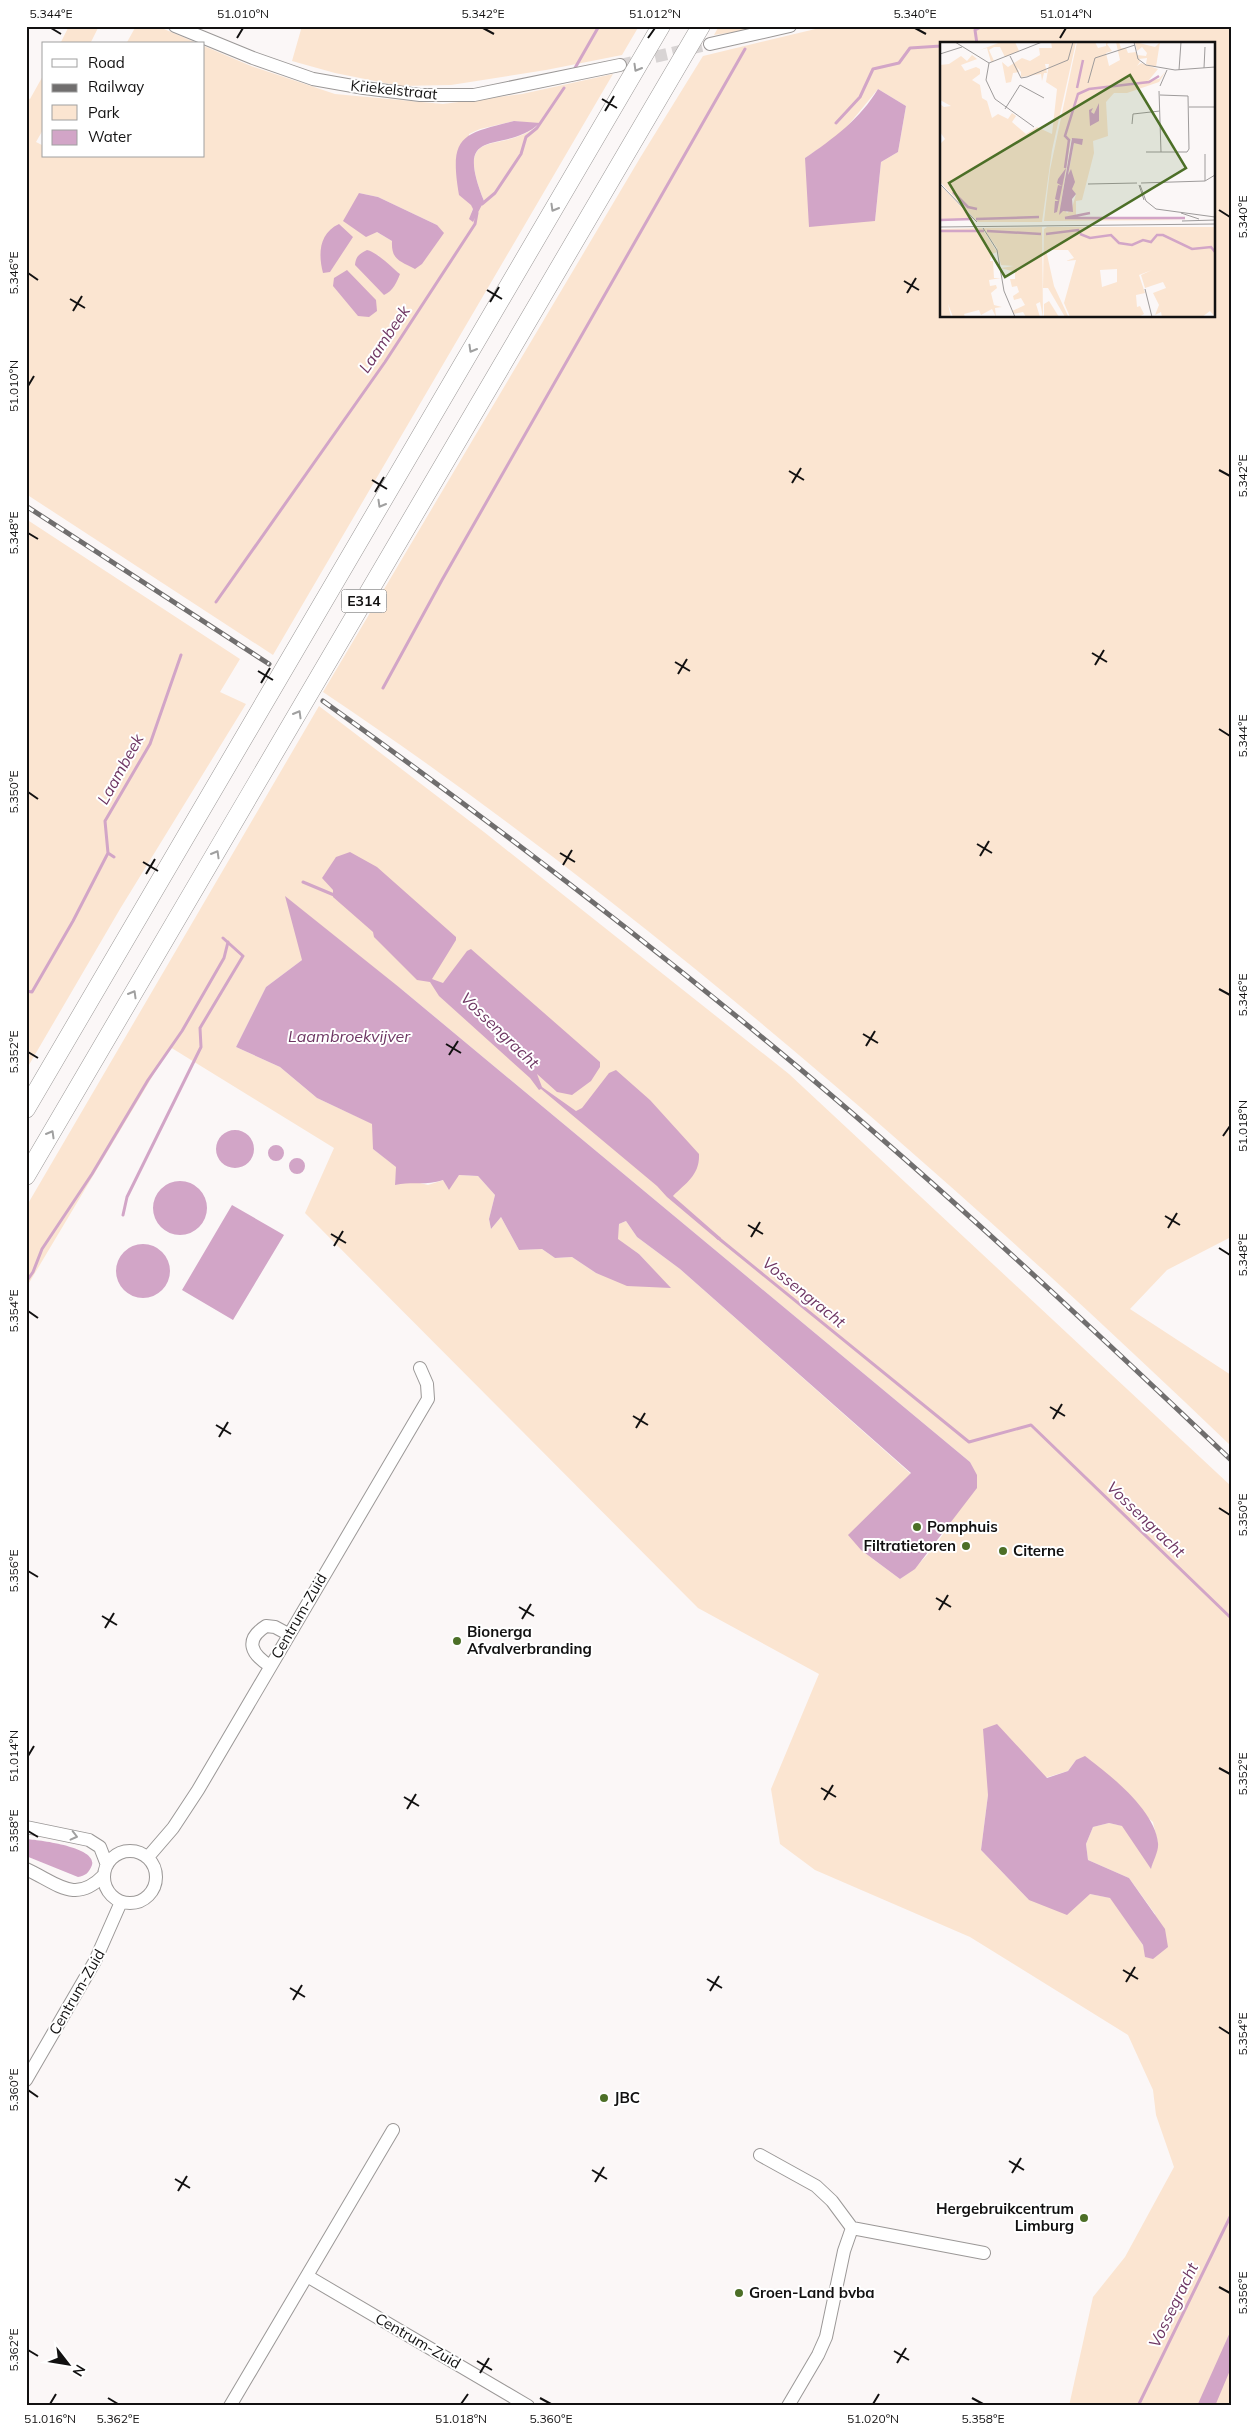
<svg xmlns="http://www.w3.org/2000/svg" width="1257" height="2432" viewBox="0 0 1257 2432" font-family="Mulish,sans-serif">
<rect width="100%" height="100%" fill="#fbf7f7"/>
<path fill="#fbe5d1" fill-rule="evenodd" d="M 69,26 L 99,26 L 90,44 L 60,44 Z
M 136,26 L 157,26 L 199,44 L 126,44 Z
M 302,26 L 639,26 L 622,55 L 546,70 L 451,85 L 400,86 L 335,73 L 292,61 Z
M 719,26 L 751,26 L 748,30 L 714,35 Z
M 828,26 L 1231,26 L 1231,1237 L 1167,1270 L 1130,1309 L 1231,1375 L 1231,1446 C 1058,1280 880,1119 694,968 C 574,871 452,778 323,692 L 640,158 L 703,56 ZM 941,44 L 1213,44 L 1213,316 L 941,316 ZM 878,89 L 906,106 L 898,152 L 881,162 L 875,221 L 805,158 L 841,134 Z
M 204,46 L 251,66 L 335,94 L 443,104 L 522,94 L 613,74 L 273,655 L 26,494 L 26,97 L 30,99 L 44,74 L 44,128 L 36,142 L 44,146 L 44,156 L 204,156 ZM 514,121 L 539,124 C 503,157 452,121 484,201 L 471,213 L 473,209 L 469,134 L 480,129 ZM 359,193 L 378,197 L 437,225 L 392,241 L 377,232 ZM 378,255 L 383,262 L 400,274 L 356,259 Z
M 26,519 L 240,659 L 220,692 L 246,704 L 120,909 L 26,1070 Z
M 319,706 L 484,832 L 789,1074 L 1231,1486 L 1231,2406 L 1069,2406 L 1093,2297 L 1125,2257 L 1174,2167 L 1156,2115 L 1153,2090 L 1128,2035 L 970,1937 L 815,1870 L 780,1844 L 771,1789 L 819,1674 L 698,1608 L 305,1213 L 334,1148 L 170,1047 L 26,1288 L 26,1207 ZM 302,960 L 400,988 L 970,1462 L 976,1476 C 958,1511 934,1558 900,1579 L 861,1550 L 911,1474 L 680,1269 L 637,1237 L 626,1221 L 619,1224 L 617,1239 L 639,1254 L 670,1288 L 596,1273 L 572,1257 L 555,1258 L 542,1249 L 519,1250 L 501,1217 L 491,1229 L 489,1219 L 495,1195 L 478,1176 L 459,1175 L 428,1185 L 412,1181 L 395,1184 L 397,1167 L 373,1149 L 373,1124 L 317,1098 L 280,1067 L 236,1047 L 266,987 ZM 1076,1760 L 1153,1822 L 1158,1844 L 1151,1868 L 1123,1826 L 1109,1823 L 1093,1827 L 1086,1844 L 1088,1860 L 1129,1878 L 1155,1914 L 1146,1957 L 1143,1945 L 1111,1898 L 1090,1894 L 1029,1900 L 981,1850 L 988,1795 L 1068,1771 Z"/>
<path fill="#d2a5c7" d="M 878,89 L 906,106 L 898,152 L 881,162 L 875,221 L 809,227 L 805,158 C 833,139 860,119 878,89 Z
M 514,121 L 540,123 C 503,157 452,121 484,201 L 473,222 L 469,219 L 473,209 L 471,205 L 459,195 C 449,136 461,134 514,121 Z
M 359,193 L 378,197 L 437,225 L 444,233 L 422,264 L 415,269 C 400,261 391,260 392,241 L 377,232 L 366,237 L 343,221 Z
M 339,224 L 353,237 L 330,272 L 323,273 C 318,254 319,233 339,224 Z
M 367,250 C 377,252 391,267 400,274 C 397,282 393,291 384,295 L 355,265 C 356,256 359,254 367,250 Z
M 347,270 L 376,300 L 377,311 L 369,317 L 358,316 L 333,286 L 334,278 Z
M 350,852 L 377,867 L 456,937 L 456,940 L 432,979 L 443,983 L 467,951 L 471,949 L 600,1062 L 600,1067 L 591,1081 L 572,1095 L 557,1092 L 537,1074 L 542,1087 L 576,1111 L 582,1108 L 609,1073 L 616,1070 L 650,1100 L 699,1154 C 700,1175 686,1183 673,1196 L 721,1238 L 718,1240 L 667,1197 L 657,1186 L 541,1089 L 539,1090 L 530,1078 L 439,996 L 430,982 L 417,980 L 374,937 L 373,932 L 333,897 L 333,890 L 322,878 L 336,857 Z
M 285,896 L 400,988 L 970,1462 L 977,1475 L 977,1488 L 915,1569 L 900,1579 L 861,1550 L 848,1535 L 911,1473 L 680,1269 L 637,1237 L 626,1221 L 619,1224 L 618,1239 L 639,1254 L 671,1288 L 627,1286 L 596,1273 L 572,1257 L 555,1258 L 542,1249 L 519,1250 L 501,1217 L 491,1229 L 489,1219 L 495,1195 L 478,1176 L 459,1175 L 449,1190 L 443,1180 C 425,1186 414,1181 395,1185 L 396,1167 L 373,1149 L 372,1124 L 317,1098 L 280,1067 L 236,1047 L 266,987 L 302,960 Z
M216 1149a19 19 0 1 1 38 0a19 19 0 1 1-38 0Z
M268 1153a8 8 0 1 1 16 0a8 8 0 1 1-16 0Z
M289 1166a8 8 0 1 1 16 0a8 8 0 1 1-16 0Z
M153 1208a27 27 0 1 1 54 0a27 27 0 1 1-54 0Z
M 232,1205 L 284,1235 L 233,1320 L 182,1290 Z
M116 1271a27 27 0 1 1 54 0a27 27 0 1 1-54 0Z
M 997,1724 L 1047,1778 L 1068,1771 L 1076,1760 L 1085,1756 C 1110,1775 1155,1810 1158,1843 C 1159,1851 1153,1861 1151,1869 L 1122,1826 L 1109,1823 L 1093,1827 L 1086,1844 L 1088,1860 L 1129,1878 L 1165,1929 L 1168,1947 L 1153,1959 L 1145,1957 L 1143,1945 L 1110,1898 L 1090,1894 L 1067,1915 L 1029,1900 L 981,1850 L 988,1795 L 983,1729 Z
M 26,1839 C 39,1840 97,1847 92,1865 C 89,1873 85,1876 78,1877 L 26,1856 Z
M 1231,2330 L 1231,2368 L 1215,2406 L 1197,2406 Z"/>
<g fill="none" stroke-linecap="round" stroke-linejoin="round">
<path stroke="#d2a5c7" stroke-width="3" d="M 977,44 L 975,30 L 983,26
M 575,68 L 599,26
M 836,123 L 860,97 L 873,69 L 899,63 L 910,48 L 941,46
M 482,204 L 495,193 L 521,154 L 526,137 L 537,128 L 564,88
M 216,602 L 385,362 L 475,224 L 477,213
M 383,688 L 442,580 L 745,49
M 108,853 L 114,857
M 303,882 L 334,895
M 26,991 L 32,992 L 73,921 L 108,853 L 105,821 L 150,744 L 181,655
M 123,1215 L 127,1197 L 201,1047 L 200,1028 L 243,956 L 223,938
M 717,1237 L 969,1442 L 1031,1425 L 1231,1618
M 26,1282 L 33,1272 L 42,1249 L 92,1174 L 148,1080 L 182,1031 L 224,958 L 228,942
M 1138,2406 L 1231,2215"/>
<path stroke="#d8d4d4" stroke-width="12" stroke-dasharray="12 6" stroke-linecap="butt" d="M 620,65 L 710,44"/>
<g stroke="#9b9897" stroke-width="14">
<path id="minor" d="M 175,26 L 253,58 L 313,79 L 364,88 L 420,95 L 474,95 L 620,65
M 710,44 L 790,26
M 270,1666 C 251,1654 244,1640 266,1626 L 275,1627 L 288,1634
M 26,1827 L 89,1840 L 100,1847 L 107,1865
M104 1877a26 26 0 1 1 52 0a26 26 0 1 1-52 0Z
M 148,1857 L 173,1828 L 198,1790 L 428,1399 L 427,1384 L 420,1368
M 26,1869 C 57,1883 75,1905 104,1875
M 26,2080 L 95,1961 L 121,1902
M 760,2155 L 816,2186 L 832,2201 L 852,2228 L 844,2251 L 826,2337 L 818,2355 L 788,2406
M 852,2228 L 984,2253
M 307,2276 L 528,2406
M 230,2406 L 393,2130"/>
</g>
<g stroke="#9b9897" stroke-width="19">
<path id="highway" d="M 26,1109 L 661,26
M 26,1176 L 701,26"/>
</g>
<use href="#minor" stroke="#fff" stroke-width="12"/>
<use href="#highway" stroke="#fff" stroke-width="18"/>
<g stroke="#706e6e" stroke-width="5">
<path id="rail" d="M 26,506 L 269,664
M 323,701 C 486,818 645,939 799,1068 C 948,1193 1090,1326 1231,1460"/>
</g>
<use href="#rail" stroke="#fff" stroke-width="3" stroke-dasharray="9" stroke-linecap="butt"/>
</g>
<defs><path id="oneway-chevron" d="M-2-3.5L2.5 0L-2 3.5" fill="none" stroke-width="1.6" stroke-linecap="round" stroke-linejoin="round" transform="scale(1.25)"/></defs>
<g stroke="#a0a0a0">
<use href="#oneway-chevron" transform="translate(637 68) rotate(120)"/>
<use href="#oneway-chevron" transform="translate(554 208) rotate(120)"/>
<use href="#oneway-chevron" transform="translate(472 349) rotate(120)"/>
<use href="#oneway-chevron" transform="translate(381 504) rotate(120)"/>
<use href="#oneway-chevron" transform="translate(298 714) rotate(-60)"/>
<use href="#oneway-chevron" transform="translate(216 854) rotate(-60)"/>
<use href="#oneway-chevron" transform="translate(133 994) rotate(-60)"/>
<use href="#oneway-chevron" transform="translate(51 1134) rotate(-60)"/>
<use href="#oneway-chevron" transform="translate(74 1836) rotate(14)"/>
</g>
<path fill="none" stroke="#121111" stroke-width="2" d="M 51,28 L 61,34M 483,28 L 494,34M 915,28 L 926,34M 237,38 L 243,28M 648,38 L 655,28M 1060,38 L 1066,28M 602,99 L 617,108M 605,111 L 614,96M 1219,210 L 1230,217M 28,273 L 38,280M 904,281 L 919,290M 487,290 L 502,299M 907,293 L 916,278M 70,299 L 85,308M 490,302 L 499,287M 73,311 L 82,296M 28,386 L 34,376M 1219,470 L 1230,476M 789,471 L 804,480M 372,480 L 387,489M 792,483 L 801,468M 375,492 L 384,477M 28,533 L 38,539M 1092,653 L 1107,662M 675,662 L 690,671M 1095,665 L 1104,650M 258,671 L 273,680M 678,674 L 687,659M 261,683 L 270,668M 1219,729 L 1230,736M 28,792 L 38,799M 977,844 L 992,853M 560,853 L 575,862M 980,856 L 989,841M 143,862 L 158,871M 563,865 L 572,850M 146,874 L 155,859M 1219,989 L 1230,995M 863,1034 L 878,1043M 446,1044 L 461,1053M 866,1046 L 875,1031M 28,1052 L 38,1058M 449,1055 L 458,1041M 1223,1136 L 1230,1126M 1165,1216 L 1180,1225M 748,1225 L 763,1234M 1168,1228 L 1177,1213M 331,1234 L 346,1243M 751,1237 L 760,1222M 334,1246 L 343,1231M 1219,1248 L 1230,1255M 28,1311 L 38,1318M 1050,1407 L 1065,1416M 633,1416 L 648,1425M 1053,1419 L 1062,1404M 216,1425 L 231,1434M 636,1428 L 645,1413M 219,1437 L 228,1422M 1219,1508 L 1230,1515M 28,1571 L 38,1577M 936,1598 L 951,1607M 519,1607 L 534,1616M 939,1610 L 948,1595M 102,1616 L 117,1625M 522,1619 L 531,1604M 105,1628 L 114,1613M 28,1756 L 34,1746M 1219,1768 L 1230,1774M 821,1788 L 836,1797M 404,1797 L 419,1806M 824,1800 L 833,1785M 407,1809 L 416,1794M 28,1831 L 38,1837M 1123,1970 L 1138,1979M 707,1979 L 722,1988M 1126,1982 L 1135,1967M 290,1988 L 305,1997M 710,1991 L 719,1976M 293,2000 L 302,1985M 1219,2027 L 1230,2034M 28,2090 L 38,2097M 1009,2161 L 1024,2170M 592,2170 L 607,2179M 1012,2173 L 1021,2158M 175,2179 L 190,2188M 595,2182 L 604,2167M 178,2191 L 187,2176M 1219,2287 L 1230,2293M 28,2350 L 38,2356M 894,2351 L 909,2360M 477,2361 L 492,2370M 897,2363 L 906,2348M 480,2373 L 489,2358M 108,2398 L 118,2404M 540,2398 L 551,2404M 972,2398 L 983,2404M 50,2404 L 56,2394M 461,2404 L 468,2394M 873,2404 L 879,2394"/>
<g fill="#4c6f27" stroke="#fff" stroke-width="2">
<circle cx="917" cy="1527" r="5"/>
<circle cx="966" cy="1546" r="5"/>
<circle cx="1003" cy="1551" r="5"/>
<circle cx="457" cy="1641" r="5"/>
<circle cx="604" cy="2098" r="5"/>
<circle cx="1084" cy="2218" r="5"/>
<circle cx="739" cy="2293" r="5"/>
</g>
<g text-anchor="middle" stroke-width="4" stroke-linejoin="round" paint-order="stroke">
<rect fill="#fff" stroke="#595858" stroke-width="1" x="341.5" y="589.5" width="45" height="23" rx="4"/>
<g font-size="14" font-weight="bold" fill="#121111">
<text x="364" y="606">E314</text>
</g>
<g font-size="15" fill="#121111" stroke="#fff">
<text transform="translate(394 90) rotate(6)" y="5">Kriekelstraat</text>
<text transform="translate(299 1616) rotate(-60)" y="5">Centrum-Zuid</text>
<text transform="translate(77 1992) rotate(-60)" y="5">Centrum-Zuid</text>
<text transform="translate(418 2341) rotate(30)" y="5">Centrum-Zuid</text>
</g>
<g font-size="15" font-weight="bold" fill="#121111" stroke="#fff" text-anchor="start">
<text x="927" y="1532">Pomphuis</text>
<text x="956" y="1551" text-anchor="end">Filtratietoren</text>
<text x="1013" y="1556">Citerne</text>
<text x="467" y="1637">Bionerga<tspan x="467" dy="17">Afvalverbranding</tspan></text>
<text x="614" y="2103">JBC</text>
<text x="1074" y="2214" text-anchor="end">Hergebruikcentrum<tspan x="1074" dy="17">Limburg</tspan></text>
<text x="749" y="2298">Groen-Land bvba</text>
</g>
<g font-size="16" font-style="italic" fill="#6e3663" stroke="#fff">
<text transform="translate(384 339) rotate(-56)" y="6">Laambeek</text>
<text transform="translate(120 769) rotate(-61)" y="6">Laambeek</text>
<text transform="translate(500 1030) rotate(44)" y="6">Vossengracht</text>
<text x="349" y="1042">Laambroekvijver</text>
<text transform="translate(804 1292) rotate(39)" y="6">Vossengracht</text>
<text transform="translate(1146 1519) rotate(44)" y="6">Vossengracht</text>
<text transform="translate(1173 2305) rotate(-64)" y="6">Vossegracht</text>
</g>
</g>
<g transform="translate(940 42)">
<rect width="275" height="275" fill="#fbf7f7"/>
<path d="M 61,0 L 75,0 L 79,9 L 65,15 L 60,5 L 54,5 L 49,8 L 54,19 L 51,20 L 47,6 L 40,8 ZM 111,0 L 136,0 L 112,108 L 102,180 L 38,180 L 0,140 L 0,102 L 5,97 L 0,90 L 0,62 L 4,65 L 11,64 L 0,58 L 0,23 L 9,22 L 21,14 L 27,19 L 32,13 L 37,17 L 21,23 L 25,29 L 36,25 L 40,27 L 40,32 L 32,38 L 40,43 L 42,56 L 47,59 L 52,76 L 58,72 L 68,77 L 72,71 L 76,74 L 72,80 L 86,92 L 97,85 L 112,92 L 117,47 L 106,40 L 109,22 L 105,22 L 107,31 L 104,31 L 102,39 L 101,32 L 81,35 L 81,30 L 77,25 L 79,30 L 73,31 L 71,40 L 66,41 L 62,20 L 68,25 L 82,16 L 90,19 L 100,13 L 99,6 L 112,6 ZM 137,0 L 155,0 L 158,6 L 166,4 L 166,0 L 171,0 L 167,2 L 172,9 L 166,11 L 169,24 L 180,18 L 176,0 L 179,0 L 181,6 L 186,6 L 188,11 L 196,10 L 200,20 L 197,24 L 201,21 L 218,27 L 209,38 L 219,37 L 226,29 L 219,40 L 187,51 L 174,51 L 166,60 L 168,94 L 153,99 L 154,111 L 142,158 L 136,159 L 136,175 L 248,178 L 104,179 L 110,128 ZM 131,97 L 141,97 L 134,101 L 128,134 L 133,133 L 131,147 L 136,152 L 132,166 L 127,171 L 121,161 ZM 195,0 L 215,5 L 220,0 L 216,25 L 206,22 L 207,16 L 199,17 L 197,13 L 206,14 L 207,11 L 202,5 L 197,9 ZM 0,143 L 33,177 L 0,177 ZM 102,185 L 103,275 L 100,260 L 96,262 L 100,275 L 86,275 L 83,270 L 74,272 L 72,269 L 85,263 L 81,256 L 74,258 L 73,254 L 79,250 L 77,244 L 72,245 L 70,237 L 75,237 L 75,230 L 61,226 L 74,224 L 61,223 L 57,206 L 43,186 ZM 107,185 L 275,185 L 275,275 L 270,269 L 262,275 L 222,275 L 221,270 L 215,273 L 219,263 L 213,251 L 226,246 L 223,240 L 205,246 L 201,233 L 212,228 L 199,233 L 205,251 L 196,253 L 197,265 L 200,264 L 204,272 L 199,275 L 130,275 L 124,261 L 136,218 L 126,219 L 134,216 L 128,208 L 106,208 L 114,244 L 128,274 L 125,275 L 108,246 L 103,246 L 104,187 ZM 177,227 L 177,240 L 162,245 L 160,228 ZM 42,186 L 57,210 L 52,212 L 50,219 L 53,219 L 54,236 L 61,236 L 49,238 L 50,244 L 56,243 L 57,246 L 51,251 L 54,263 L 62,265 L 55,266 L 56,275 L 52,267 L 41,273 L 39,268 L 24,272 L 25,275 L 13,275 L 8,262 L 11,275 L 0,275 L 0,187 ZM 109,259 L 119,275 L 104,275 L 104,262 Z" fill="#fbe5d1" fill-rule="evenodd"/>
<path d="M 159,61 L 159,79 L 150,84 L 149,68 L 153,66 L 151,70 L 154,72 ZM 132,96 L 143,97 L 142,103 L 134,101 L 128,133 L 131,127 L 135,140 L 132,147 L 136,152 L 132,157 L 133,170 L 123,169 L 119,173 ZM 126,126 L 117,170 L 114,171 L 115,159 L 119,159 L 115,157 L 118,143 L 122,144 L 117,141 L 118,137 Z" fill="#d2a5c7"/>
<path fill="none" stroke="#d2a5c7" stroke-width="2.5" d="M 137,46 L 143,18M 125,126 L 129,98 L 125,94 L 138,52 L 149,47 L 209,40 L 219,34M 13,150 L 28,165 L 37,167M 125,176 L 245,176M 125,176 L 150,171M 36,177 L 99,175M 0,178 L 32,177M 0,189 L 44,189M 47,189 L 101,192M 106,192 L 138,188 L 140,191M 140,192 L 150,196 L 171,193 L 179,201 L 192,203 L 203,198 L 211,200 L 217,193 L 223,193 L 252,207 L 271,205 L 275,210"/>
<path fill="none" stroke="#9e9b9b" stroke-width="1" d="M 15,0 L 49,21 L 102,0M 194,0 L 198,17 L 206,23 L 235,28 L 275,25M 0,12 L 22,5M 70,14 L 81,36 L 87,35 L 128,18 L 133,0M 49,21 L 46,38 L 55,57 L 94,85M 264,26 L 265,5M 239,28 L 241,0M 148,41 L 155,16 L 195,3M 220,44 L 227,28M 219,49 L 221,110M 249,65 L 275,65M 65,67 L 80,43 L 104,56M 192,82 L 193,72 L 220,69M 206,110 L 247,110 L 249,107 L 248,54 L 220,53M 265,112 L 265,139M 201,141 L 265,139 L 275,133M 0,142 L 37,180M 148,142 L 197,141M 199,143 L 204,158M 200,143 L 206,159 L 216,167 L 275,175M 241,171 L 259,177M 242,179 L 275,178M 0,185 L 275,182M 43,186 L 57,208 L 64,249 L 75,275M 205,247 L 212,275"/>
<path fill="#4c6f27" fill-opacity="0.15" stroke="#4c6f27" stroke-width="2.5" d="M 190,33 L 246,126 L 65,235 L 9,141 Z"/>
<rect width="275" height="275" fill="none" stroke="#121111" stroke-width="2.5"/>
</g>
<rect width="1257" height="2432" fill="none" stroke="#ffffff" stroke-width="55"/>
<rect x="42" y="42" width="162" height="115" fill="#ffffff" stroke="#a0a0a0"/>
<rect x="52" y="59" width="25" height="8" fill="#ffffff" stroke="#a0a0a0"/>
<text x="88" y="68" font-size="15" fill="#121111">Road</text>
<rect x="52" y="84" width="25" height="8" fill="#706e6e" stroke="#a0a0a0"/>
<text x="88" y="92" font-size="15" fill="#121111">Railway</text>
<rect x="52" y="105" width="25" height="15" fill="#fbe5d1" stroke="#a0a0a0"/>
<text x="88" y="118" font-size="15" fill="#121111">Park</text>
<rect x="52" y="130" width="25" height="15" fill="#d2a5c7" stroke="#a0a0a0"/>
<text x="88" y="142" font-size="15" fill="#121111">Water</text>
<g transform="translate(68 2364) rotate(121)" stroke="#ffffff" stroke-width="4" paint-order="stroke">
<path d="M0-4L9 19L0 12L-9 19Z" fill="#121111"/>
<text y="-8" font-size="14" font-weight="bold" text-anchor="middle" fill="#121111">N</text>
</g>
<rect x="28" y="28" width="1202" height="2376" fill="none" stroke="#121111" stroke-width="2"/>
<g font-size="12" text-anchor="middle" fill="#121111">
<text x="51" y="18">5.344°E</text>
<text x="243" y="18">51.010°N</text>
<text x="483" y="18">5.342°E</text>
<text x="655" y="18">51.012°N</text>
<text x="915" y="18">5.340°E</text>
<text x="1066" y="18">51.014°N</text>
<text transform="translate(1243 217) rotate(-90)" y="4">5.340°E</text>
<text transform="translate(14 273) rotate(-90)" y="4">5.346°E</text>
<text transform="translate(14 386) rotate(-90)" y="4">51.010°N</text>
<text transform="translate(1243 476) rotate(-90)" y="4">5.342°E</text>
<text transform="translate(14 533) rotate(-90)" y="4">5.348°E</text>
<text transform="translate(1243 736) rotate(-90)" y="4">5.344°E</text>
<text transform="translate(14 792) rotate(-90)" y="4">5.350°E</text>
<text transform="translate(1243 995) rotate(-90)" y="4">5.346°E</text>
<text transform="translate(14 1052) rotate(-90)" y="4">5.352°E</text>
<text transform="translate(1243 1126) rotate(-90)" y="4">51.018°N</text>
<text transform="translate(1243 1255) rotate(-90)" y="4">5.348°E</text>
<text transform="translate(14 1311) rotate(-90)" y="4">5.354°E</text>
<text transform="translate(1243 1515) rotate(-90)" y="4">5.350°E</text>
<text transform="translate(14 1571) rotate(-90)" y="4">5.356°E</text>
<text transform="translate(14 1756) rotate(-90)" y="4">51.014°N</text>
<text transform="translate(1243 1774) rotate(-90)" y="4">5.352°E</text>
<text transform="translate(14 1831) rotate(-90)" y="4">5.358°E</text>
<text transform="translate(1243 2034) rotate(-90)" y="4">5.354°E</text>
<text transform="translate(14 2090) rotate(-90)" y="4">5.360°E</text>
<text transform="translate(1243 2293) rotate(-90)" y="4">5.356°E</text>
<text transform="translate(14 2350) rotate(-90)" y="4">5.362°E</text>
<text x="50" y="2423">51.016°N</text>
<text x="118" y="2423">5.362°E</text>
<text x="461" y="2423">51.018°N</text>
<text x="551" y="2423">5.360°E</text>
<text x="873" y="2423">51.020°N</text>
<text x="983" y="2423">5.358°E</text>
</g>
</svg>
